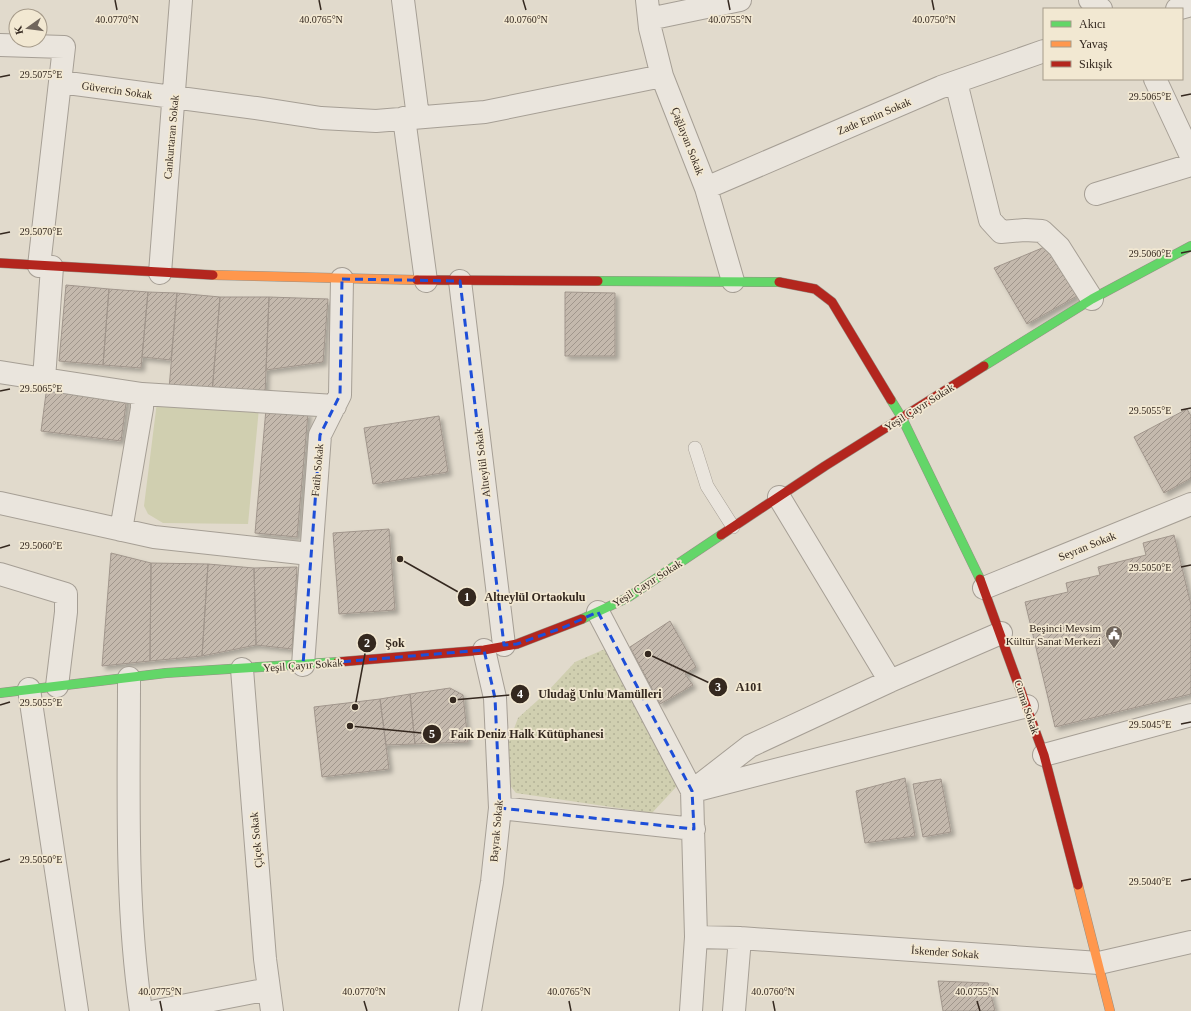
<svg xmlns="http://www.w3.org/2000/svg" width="1191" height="1011" viewBox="0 0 1191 1011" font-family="Georgia,serif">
<defs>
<pattern id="park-dots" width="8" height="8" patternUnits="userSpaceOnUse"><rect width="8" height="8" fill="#d0cfb0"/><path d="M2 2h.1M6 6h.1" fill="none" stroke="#b3b297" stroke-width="1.8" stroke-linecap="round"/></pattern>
<pattern id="building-hatch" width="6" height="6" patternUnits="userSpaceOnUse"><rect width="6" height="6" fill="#c4b9ad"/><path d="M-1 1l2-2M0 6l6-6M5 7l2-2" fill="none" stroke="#a0968c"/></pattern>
<filter id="shadow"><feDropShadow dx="3.5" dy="3.5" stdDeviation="2" flood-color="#0004"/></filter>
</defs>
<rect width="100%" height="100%" fill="#e1dacc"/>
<path fill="#d0cfb0" d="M 157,402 L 259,408 L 248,524 L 163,523 L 148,514 L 144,506 Z"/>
<path fill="url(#park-dots)" d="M 605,649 L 677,786 L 652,813 L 516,793 L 508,783 L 506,750 L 518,718 L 547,692 L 575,662 Z"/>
<path fill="url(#building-hatch)" stroke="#a1968c" filter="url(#shadow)" d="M 1047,246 L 1077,296 L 1027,324 L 994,268 Z
M 66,285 L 109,289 L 103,365 L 59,361 Z
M 109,289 L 148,292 L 141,368 L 103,365 Z
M 148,292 L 177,293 L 171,360 L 142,357 Z
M 565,292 L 615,293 L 615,356 L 565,356 Z
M 177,293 L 220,297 L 212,393 L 169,389 Z
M 220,297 L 269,297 L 265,395 L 212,393 Z
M 269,297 L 328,299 L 323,362 L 266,370 Z
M 47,386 L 127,396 L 121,441 L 41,431 Z
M 266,409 L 308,413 L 297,537 L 255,533 Z
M 1187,409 L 1191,416 L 1191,478 L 1164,493 L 1134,437 Z
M 439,416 L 448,472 L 373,484 L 364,428 Z
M 389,529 L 395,610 L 339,614 L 333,533 Z
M 1174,535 L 1191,605 L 1191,694 L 1055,727 L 1025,602 L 1068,592 L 1066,583 L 1100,575 L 1098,567 L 1146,555 L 1143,543 Z
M 111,553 L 151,563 L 150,661 L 102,666 Z
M 151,563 L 208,564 L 202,656 L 150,661 Z
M 208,564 L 254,568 L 256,645 L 202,656 Z
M 297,567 L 292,649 L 256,645 L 254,568 Z
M 670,621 L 696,667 L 685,674 L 693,685 L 660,704 L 630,647 Z
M 450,688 L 463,695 L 468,742 L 415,744 L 410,694 Z
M 410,694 L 415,744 L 386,745 L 380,699 Z
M 380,699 L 389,769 L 322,777 L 314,707 Z
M 905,778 L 915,836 L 865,843 L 856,791 Z
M 941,779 L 951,832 L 923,837 L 913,784 Z
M 938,981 L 988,983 L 995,1011 L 943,1011 Z"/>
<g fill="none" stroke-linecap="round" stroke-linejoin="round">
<g stroke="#a69f95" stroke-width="14">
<path id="lane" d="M 695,448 L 707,486 L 733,527"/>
</g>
<g stroke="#a69f95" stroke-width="24">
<path id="street" d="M 403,0 L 418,117
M 647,0 L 650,28 L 662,76 L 706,188 L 733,281
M 1090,0 L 1101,9
M 1177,9 L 1191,5
M 649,19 L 740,0
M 0,45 L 64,47 L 39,266
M 1155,79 L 1191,156
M 60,82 L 256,108 L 321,118 L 376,121 L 485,112 L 662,76
M 956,82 L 990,220 L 1001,232 L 1025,230 L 1042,231 L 1059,247 L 1092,299
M 404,118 L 426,281
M 706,188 L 941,87 L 1044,51
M 1096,194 L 1191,165
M 52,267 L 44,379 L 142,394 L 142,408 L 121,530
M 160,273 L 181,0
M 460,281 L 504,645
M 0,372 L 44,379
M 142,394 L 335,406
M 779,497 L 890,681
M 0,503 L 154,537 L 310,554
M 0,574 L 66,594 L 66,612 L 57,686
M 984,588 L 1191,504
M 598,612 L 692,791 L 696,937 L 691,1011
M 303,665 L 320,435 L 340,395 L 342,279
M 242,669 L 265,959 L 272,1011
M 129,678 C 129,789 125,901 141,1011
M 29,689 L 77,1011
M 1044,755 L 1191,715
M 701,789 L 1027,706
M 692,791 L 750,746 L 890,681 L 1001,633
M 500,808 L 694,829
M 696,937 L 740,938 L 1099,963 L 1191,942
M 156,1011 L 269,989
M 470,1011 L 492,882 L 500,808 L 495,698 L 484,650
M 734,1011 L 740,938"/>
</g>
<g stroke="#968f85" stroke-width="10">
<path id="fast" d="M 598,281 L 779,282
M 984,366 L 1092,299 L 1191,246
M 891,400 L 902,418 L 980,579
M 582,619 L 627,598 L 721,535
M 0,693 L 166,673 L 338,662"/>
</g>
<g stroke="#968f85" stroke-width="10">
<path id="slow" d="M 213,275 L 417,280
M 1078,885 L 1110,1011"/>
</g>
<g stroke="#968f85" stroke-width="10">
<path id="jam" d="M 0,263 L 213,275
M 417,280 L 598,281
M 779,282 L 815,289 L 832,302 L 891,400
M 721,535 L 825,466 L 984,366
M 980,579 L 1044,755 L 1078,885
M 338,662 L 484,650 L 517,644 L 582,619"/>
</g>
<use href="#lane" stroke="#eae5dd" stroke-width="13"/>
<use href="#street" stroke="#eae5dd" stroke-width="22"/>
<use href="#fast" stroke="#63d668" stroke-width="9"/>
<use href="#slow" stroke="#ff974d" stroke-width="9"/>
<use href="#jam" stroke="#b3261e" stroke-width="9"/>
</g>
<path fill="none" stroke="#1d4ed8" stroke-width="3" stroke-dasharray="8 5" stroke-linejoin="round" d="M 342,279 L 460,281 L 504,645 L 517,644 L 562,628 L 598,612 L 692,791 L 694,829 L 500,808 L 495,698 L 484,650 L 303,665 L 320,435 L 340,395 Z"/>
<path fill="none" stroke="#34281f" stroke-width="1.5" d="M 115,0 L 117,10M 319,0 L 321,10M 523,0 L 526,10M 728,0 L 730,10M 932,0 L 934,10M 0,77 L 10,75M 1181,96 L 1191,94M 0,234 L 10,232M 1181,253 L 1191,251M 0,391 L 10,389M 1181,410 L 1191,408M 0,548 L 10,545M 1181,567 L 1191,565M 0,705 L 10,702M 1181,724 L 1191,722M 0,862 L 10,859M 1181,881 L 1191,879M 160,1001 L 162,1011M 364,1001 L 367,1011M 569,1001 L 571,1011M 773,1001 L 775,1011M 977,1001 L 980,1011"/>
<defs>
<g id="civic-pin" transform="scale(0.9)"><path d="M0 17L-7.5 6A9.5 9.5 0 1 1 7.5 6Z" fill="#71665c" stroke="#f2e8d2"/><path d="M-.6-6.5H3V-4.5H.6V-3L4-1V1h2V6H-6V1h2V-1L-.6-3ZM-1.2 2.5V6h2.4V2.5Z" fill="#fff"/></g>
</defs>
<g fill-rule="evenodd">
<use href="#civic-pin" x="1114" y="634"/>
</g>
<g text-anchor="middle" stroke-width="3.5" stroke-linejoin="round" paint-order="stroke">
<g font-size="11" fill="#34281f" stroke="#f2e8d2">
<text transform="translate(117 90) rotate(8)" y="4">Güvercin Sokak</text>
<text transform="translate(874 116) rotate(-23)" y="4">Zade Emin Sokak</text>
<text transform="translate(171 137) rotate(-85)" y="4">Cankurtaran Sokak</text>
<text transform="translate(688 141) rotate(69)" y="4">Çağlayan Sokak</text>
<text transform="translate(919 407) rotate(-32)" y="4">Yeşil Çayır Sokak</text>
<text transform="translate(482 463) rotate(-97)" y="4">Altıeylül Sokak</text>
<text transform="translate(317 470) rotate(-85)" y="4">Fatih Sokak</text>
<text transform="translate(1087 546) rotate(-22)" y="4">Seyran Sokak</text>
<text transform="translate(647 583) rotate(-32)" y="4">Yeşil Çayır Sokak</text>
<text transform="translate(303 665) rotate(-4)" y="4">Yeşil Çayır Sokak</text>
<text transform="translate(1027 707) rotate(71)" y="4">Cuma Sokak</text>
<text transform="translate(496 831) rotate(-85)" y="4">Bayrak Sokak</text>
<text transform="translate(256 840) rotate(-95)" y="4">Çiçek Sokak</text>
<text transform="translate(945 952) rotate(4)" y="4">İskender Sokak</text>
</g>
<g font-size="11" fill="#34281f" stroke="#f2e8d2" text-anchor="end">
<text x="1101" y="632">Beşinci Mevsim<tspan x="1101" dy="13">Kültür Sanat Merkezi</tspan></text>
</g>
</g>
<g font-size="10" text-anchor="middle" fill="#34281f" stroke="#f2e8d2" stroke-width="3.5" stroke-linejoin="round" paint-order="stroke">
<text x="934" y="23">40.0750°N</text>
<text x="117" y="23">40.0770°N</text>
<text x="321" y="23">40.0765°N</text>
<text x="526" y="23">40.0760°N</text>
<text x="730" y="23">40.0755°N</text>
<text x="41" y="78">29.5075°E</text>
<text x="1150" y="100">29.5065°E</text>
<text x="41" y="235">29.5070°E</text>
<text x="1150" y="257">29.5060°E</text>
<text x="41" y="392">29.5065°E</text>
<text x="1150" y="414">29.5055°E</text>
<text x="41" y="549">29.5060°E</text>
<text x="1150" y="571">29.5050°E</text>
<text x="41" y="706">29.5055°E</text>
<text x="1150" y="728">29.5045°E</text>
<text x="41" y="863">29.5050°E</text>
<text x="1150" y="885">29.5040°E</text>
<text x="160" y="995">40.0775°N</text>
<text x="364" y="995">40.0770°N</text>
<text x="569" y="995">40.0765°N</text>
<text x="773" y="995">40.0760°N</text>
<text x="977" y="995">40.0755°N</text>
</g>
<path fill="none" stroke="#34281f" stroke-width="1.5" d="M400 559L467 597M355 707L367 643M648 654L718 687M453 700L520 694M350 726L432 734"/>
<g fill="#34281f" stroke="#f2e8d2" stroke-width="1.5">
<circle cx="400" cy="559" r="4"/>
<circle cx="355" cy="707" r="4"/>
<circle cx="648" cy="654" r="4"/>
<circle cx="453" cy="700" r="4"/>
<circle cx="350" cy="726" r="4"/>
<circle cx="467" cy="597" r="10"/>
<circle cx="367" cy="643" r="10"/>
<circle cx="718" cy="687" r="10"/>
<circle cx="520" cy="694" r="10"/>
<circle cx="432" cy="734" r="10"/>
</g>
<g font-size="12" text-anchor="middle" font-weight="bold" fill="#fff">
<text x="467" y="601">1</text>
<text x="367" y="647">2</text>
<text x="718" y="691">3</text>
<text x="520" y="698">4</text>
<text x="432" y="738">5</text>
</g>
<g font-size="12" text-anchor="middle" font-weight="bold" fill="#34281f" stroke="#f2e8d2" stroke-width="3.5" stroke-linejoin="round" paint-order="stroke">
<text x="535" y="601">Altıeylül Ortaokulu</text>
<text x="395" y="647">Şok</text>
<text x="749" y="691">A101</text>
<text x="600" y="698">Uludağ Unlu Mamülleri</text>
<text x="527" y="738">Faik Deniz Halk Kütüphanesi</text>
</g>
<rect x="1043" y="8" width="140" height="72" fill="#f2e8d2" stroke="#a69b8a"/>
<rect x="1051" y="21" width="20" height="6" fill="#63d668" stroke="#a69b8a"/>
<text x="1079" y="28" font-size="12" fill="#34281f">Akıcı</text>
<rect x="1051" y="41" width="20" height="6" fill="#ff974d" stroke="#a69b8a"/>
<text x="1079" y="48" font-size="12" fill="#34281f">Yavaş</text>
<rect x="1051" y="61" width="20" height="6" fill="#b3261e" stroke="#a69b8a"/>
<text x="1079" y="68" font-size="12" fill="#34281f">Sıkışık</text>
<g transform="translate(28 28) rotate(256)"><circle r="19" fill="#f2e8d2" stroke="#a69b8a"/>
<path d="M0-3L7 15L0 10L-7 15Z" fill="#71665c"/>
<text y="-6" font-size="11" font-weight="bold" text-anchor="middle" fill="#34281f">K</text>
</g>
</svg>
